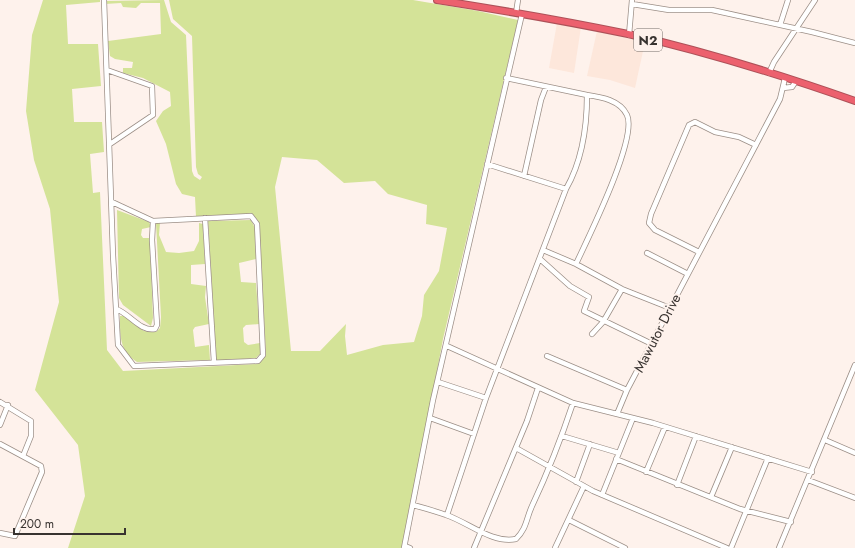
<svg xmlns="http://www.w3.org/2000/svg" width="855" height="548" viewBox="0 0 855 548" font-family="Jost,sans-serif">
<rect width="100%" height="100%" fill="#fef2ec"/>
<path fill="#fde7db" d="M 557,23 L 581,27 L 574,73 L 549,68 Z
M 597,31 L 645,42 L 635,88 L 610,80 L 587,76 Z"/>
<path fill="#d4e398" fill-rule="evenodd" d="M 43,0 L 100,0 L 100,2 L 66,5 L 68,44 L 98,44 L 101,86 L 72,89 L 74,122 L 102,122 L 104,152 L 90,154 L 93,193 L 100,192 L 107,350 L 123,371 L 258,364 L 266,355 L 259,225 L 255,217 L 248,214 L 196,217 L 195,197 L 182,194 L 176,184 L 166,144 L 156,121 L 163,111 L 171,106 L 170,92 L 143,78 L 123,73 L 123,68 L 132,68 L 133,62 L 115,59 L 110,56 L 108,41 L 161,34 L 160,3 L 141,3 L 136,8 L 123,7 L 121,3 L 105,4 L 105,1 L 164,0 L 171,22 L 186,35 L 192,171 L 194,176 L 200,180 L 202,177 L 198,174 L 196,167 L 192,36 L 173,19 L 169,0 L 413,0 L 478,11 L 518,20 L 443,339 L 404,548 L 68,548 L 85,496 L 78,445 L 35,390 L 59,302 L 50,209 L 34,160 L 26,111 L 32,35 ZM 282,157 L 317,160 L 344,183 L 375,181 L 388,194 L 427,205 L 426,224 L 447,228 L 439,271 L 424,295 L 422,316 L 414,342 L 383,345 L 347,355 L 345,336 L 346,324 L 320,351 L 291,351 L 275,187 Z
M 117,210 L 149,222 L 151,227 L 142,229 L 141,235 L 143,238 L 149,238 L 150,241 L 153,318 L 151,326 L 123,305 L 119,298 Z
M 251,220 L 255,228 L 256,259 L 239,263 L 241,282 L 256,283 L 259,324 L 246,325 L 243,328 L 244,342 L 248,345 L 260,343 L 260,354 L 256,358 L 216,361 L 208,221 Z
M 156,223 L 160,223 L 159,235 L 166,252 L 179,253 L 194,251 L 199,241 L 199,223 L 203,224 L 205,264 L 191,265 L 191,284 L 206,286 L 205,297 L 209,324 L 195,327 L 193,330 L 195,347 L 209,345 L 210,360 L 137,362 C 119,351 120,335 120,316 L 124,316 L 144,331 L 156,332 L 160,328 L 161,317 Z"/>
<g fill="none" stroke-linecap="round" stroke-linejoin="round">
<g stroke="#9c8f87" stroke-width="6">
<path id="minor" d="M 104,0 L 113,255 L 118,345 L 134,366 L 258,361 L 263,355 L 257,224 L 251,216 L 153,221 L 112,202
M 632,4 L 669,10 L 712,10 L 812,32 L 855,43
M 516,13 L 518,0
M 780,25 L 788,0
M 629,35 L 632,0
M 107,70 L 152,86 L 153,115 L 110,144
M 769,73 L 774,62 L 815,0
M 506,78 L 587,95 C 587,126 582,161 566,189
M 783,88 L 792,87 L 796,81
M 524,176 L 541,100 L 546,87
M 205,218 L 214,362
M 543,250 L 576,264 L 622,289 L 670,308
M 699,252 L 655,230 L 649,223 L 651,214 L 689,125 L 695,122 L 715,132 L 739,137 L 756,145
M 647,253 L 688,274
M 540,259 L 570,286 L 589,297 L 584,311 L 652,344
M 576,264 C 588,238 638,138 627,115 C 620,100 601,97 587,95
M 116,309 C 129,313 140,332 155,329 L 157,325 L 152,240 L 153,221
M 592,334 L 603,322 L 622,289
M 447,346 L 573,403 L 617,414 L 627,390 L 780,99 L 785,78
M 547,356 L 627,390
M 438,382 L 486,398
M 0,402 L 31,421 L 31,436 L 23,456
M 617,414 L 653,423 L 812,472
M 430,418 L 474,434
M 0,425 L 8,405
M 562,436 L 619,453
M 825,440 L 855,453
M 0,444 L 41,466 L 42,472 L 15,536 L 0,533
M 516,448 L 593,491 L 727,548
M 616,459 L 740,509 L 791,522
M 646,472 L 665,427
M 808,480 L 855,498
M 576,482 L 590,444
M 677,485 L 696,436
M 602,495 L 633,418
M 711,497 L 732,447
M 413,505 C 424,508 435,511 446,515 C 468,522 492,544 516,539 C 527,528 526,519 532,506 C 548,472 561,439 573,403
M 447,515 L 486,398 L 566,189 L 487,164
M 569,520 L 625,548
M 405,546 L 410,548
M 404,548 L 433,400 L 522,14
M 474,548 L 527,421 L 538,388
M 555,548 L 584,486
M 731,548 L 768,458
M 779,548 L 855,365"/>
</g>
<g stroke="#ad5158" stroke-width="8">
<path id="highway" d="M 437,0 C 501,10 565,21 628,34 C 704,51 781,75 855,101"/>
</g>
<use href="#minor" stroke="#fff" stroke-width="4.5"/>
<use href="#highway" stroke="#ec616e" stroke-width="6"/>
</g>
<g text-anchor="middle" stroke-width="4" stroke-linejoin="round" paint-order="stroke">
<rect fill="#fef2ec" stroke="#736c68" stroke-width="1" x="634" y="29" width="28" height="22" rx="3"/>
<g font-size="13" font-weight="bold" fill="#383330">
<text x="648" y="45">N2</text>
</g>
<g font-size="14" fill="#383330" stroke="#fef2ec">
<text transform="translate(657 333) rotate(-63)" y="5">Mawutor Drive</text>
</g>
</g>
<path d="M14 528v6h111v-6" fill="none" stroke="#383330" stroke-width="2"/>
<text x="20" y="528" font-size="12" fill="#383330" stroke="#fef2ec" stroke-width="3" paint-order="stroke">200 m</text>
</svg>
